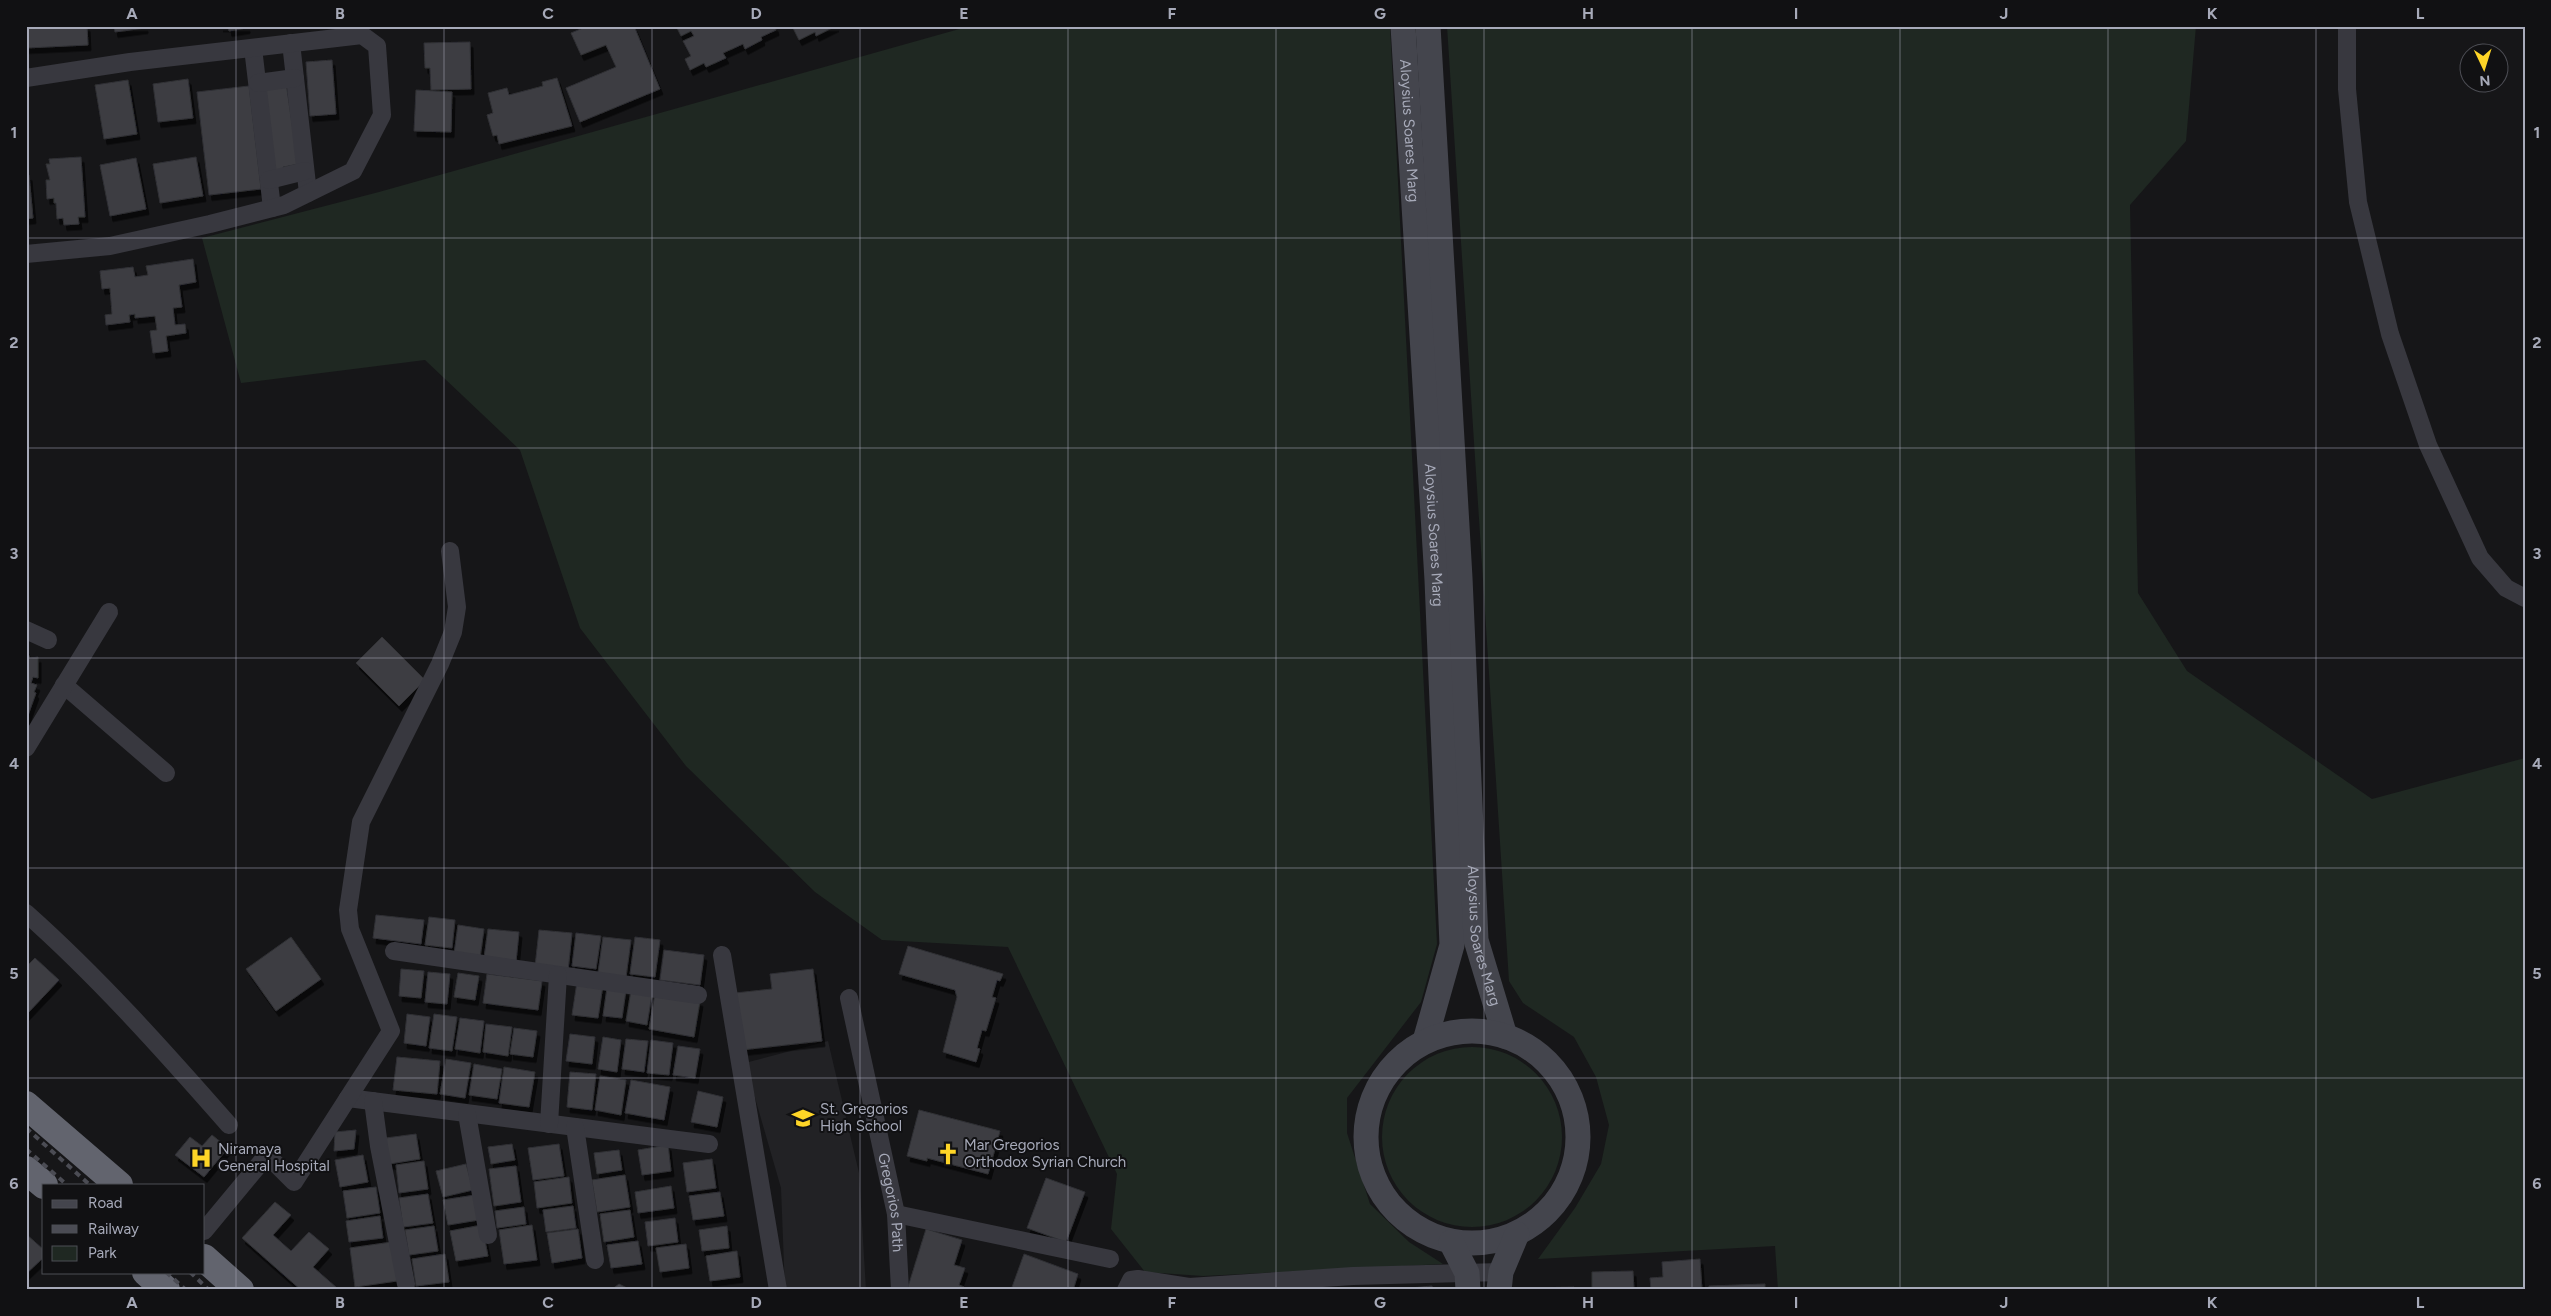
<svg xmlns="http://www.w3.org/2000/svg" width="2551" height="1316" viewBox="0 0 2551 1316" font-family="Figtree,sans-serif">
<defs>
<filter id="shadow"><feDropShadow dx="3" dy="5.5" stdDeviation="0" flood-color="#0009"/></filter>
</defs>
<rect width="100%" height="100%" fill="#161618"/>
<path fill="#222225" d="M 828,1041 L 859,1173 L 866,1290 L 785,1290 L 781,1188 L 745,1063 Z"/>
<path fill="#1f2822" d="M 970,26 L 1390,26 L 1437,944 L 1421,1002 L 1347,1098 L 1347,1133 L 1370,1204 L 1409,1242 L 1443,1264 L 1203,1276 L 1145,1272 L 1111,1229 L 1117,1174 L 1008,947 L 882,940 L 815,892 L 686,766 L 580,628 L 520,450 L 425,360 L 241,383 L 202,238 L 379,192 Z
M 1447,26 L 2196,26 L 2186,141 L 2130,205 L 2138,593 L 2187,671 L 2372,799 L 2525,758 L 2525,1290 L 1778,1290 L 1775,1246 L 1538,1259 L 1575,1208 L 1601,1164 L 1609,1125 L 1596,1077 L 1574,1037 L 1523,1003 L 1509,981 Z
M1382 1137a90 90 0 1 1 180 0a90 90 0 1 1-180 0Z"/>
<path fill="#3d3e43" stroke="#303034" filter="url(#shadow)" d="M 26,26 L 87,26 L 88,45 L 26,48 Z
M 114,26 L 145,26 L 145,28 L 115,32 Z
M 220,26 L 247,26 L 247,28 L 229,31 L 228,26 Z
M 588,26 L 634,26 L 660,89 L 580,122 L 566,88 L 616,67 L 606,45 L 581,55 L 571,33 Z
M 676,26 L 775,26 L 776,30 L 761,37 L 762,40 L 745,49 L 743,44 L 723,53 L 726,58 L 706,67 L 704,63 L 690,70 L 685,59 L 691,56 L 683,41 L 694,36 L 691,31 L 681,36 Z
M 836,26 L 816,36 L 815,32 L 799,40 L 793,28 L 796,26 Z
M 470,42 L 471,89 L 431,90 L 430,68 L 425,68 L 424,43 Z
M 332,60 L 336,114 L 310,116 L 306,62 Z
M 557,78 L 572,126 L 499,144 L 497,135 L 493,136 L 487,115 L 493,113 L 488,93 L 507,88 L 509,95 L 543,86 L 542,82 Z
M 188,79 L 193,118 L 158,122 L 153,84 Z
M 128,80 L 137,134 L 104,139 L 95,85 Z
M 286,83 L 298,164 L 283,167 L 285,176 L 271,178 L 262,85 Z
M 249,86 L 261,189 L 209,195 L 197,92 Z
M 416,90 L 452,92 L 451,132 L 414,131 Z
M 81,157 L 85,217 L 78,217 L 79,224 L 64,225 L 63,218 L 57,219 L 56,203 L 54,203 L 54,198 L 47,199 L 46,180 L 50,180 L 46,164 L 50,164 L 49,159 Z
M 196,157 L 203,196 L 160,203 L 153,164 Z
M 136,158 L 146,209 L 110,216 L 100,165 Z
M 29,175 L 33,218 L 26,219 L 26,176 Z
M 193,259 L 196,282 L 179,285 L 182,307 L 173,308 L 175,325 L 185,324 L 186,333 L 166,336 L 168,351 L 153,353 L 150,331 L 157,330 L 155,316 L 135,318 L 135,314 L 129,315 L 130,322 L 106,325 L 105,315 L 112,314 L 110,288 L 102,289 L 100,271 L 133,267 L 135,277 L 148,275 L 146,266 Z
M 382,637 L 425,680 L 399,706 L 356,663 Z
M 26,649 L 30,658 L 38,657 L 38,678 L 33,677 L 31,683 L 37,685 L 34,692 L 36,693 L 26,721 Z
M 376,915 L 424,920 L 421,944 L 373,938 Z
M 429,917 L 455,920 L 452,948 L 425,945 Z
M 458,925 L 484,929 L 480,958 L 454,954 Z
M 488,929 L 519,932 L 516,962 L 484,958 Z
M 539,930 L 572,933 L 568,971 L 535,967 Z
M 576,933 L 601,936 L 596,969 L 572,966 Z
M 291,937 L 321,979 L 276,1011 L 246,969 Z
M 603,937 L 631,940 L 626,977 L 598,973 Z
M 635,937 L 660,940 L 655,977 L 630,974 Z
M 908,946 L 1003,974 L 1000,981 L 997,980 L 992,997 L 996,998 L 986,1031 L 982,1030 L 977,1048 L 980,1049 L 976,1062 L 943,1052 L 957,997 L 955,990 L 899,974 Z
M 664,950 L 704,955 L 700,985 L 660,980 Z
M 35,958 L 59,980 L 26,1015 L 26,967 Z
M 401,969 L 424,971 L 421,998 L 399,996 Z
M 813,969 L 822,1041 L 741,1050 L 735,993 L 772,989 L 770,974 Z
M 428,972 L 450,974 L 447,1004 L 425,1002 Z
M 458,973 L 479,976 L 475,1000 L 454,997 Z
M 487,974 L 542,981 L 538,1010 L 483,1003 Z
M 577,982 L 603,985 L 598,1018 L 572,1015 Z
M 607,988 L 626,990 L 622,1018 L 603,1016 Z
M 631,991 L 652,994 L 647,1025 L 626,1021 Z
M 655,994 L 700,1001 L 694,1037 L 649,1029 Z
M 407,1014 L 430,1017 L 426,1046 L 404,1043 Z
M 434,1014 L 457,1017 L 452,1051 L 429,1048 Z
M 460,1018 L 484,1021 L 480,1053 L 455,1049 Z
M 486,1024 L 512,1027 L 508,1056 L 483,1052 Z
M 514,1028 L 537,1031 L 533,1057 L 510,1054 Z
M 570,1034 L 595,1037 L 592,1064 L 566,1061 Z
M 603,1037 L 621,1040 L 617,1072 L 598,1069 Z
M 626,1039 L 648,1041 L 644,1072 L 622,1069 Z
M 651,1040 L 673,1043 L 669,1075 L 647,1073 Z
M 678,1046 L 700,1049 L 695,1078 L 673,1075 Z
M 397,1057 L 440,1061 L 437,1094 L 393,1090 Z
M 446,1059 L 471,1063 L 465,1098 L 440,1094 Z
M 474,1064 L 502,1069 L 497,1099 L 469,1095 Z
M 504,1067 L 535,1072 L 529,1107 L 499,1103 Z
M 570,1072 L 596,1074 L 592,1110 L 567,1107 Z
M 600,1076 L 626,1080 L 621,1115 L 595,1110 Z
M 631,1080 L 670,1087 L 664,1120 L 625,1113 Z
M 698,1091 L 723,1097 L 717,1127 L 691,1122 Z
M 919,1110 L 1000,1131 L 988,1174 L 927,1158 L 927,1161 L 907,1156 Z
M 356,1130 L 354,1149 L 334,1151 L 335,1132 Z
M 416,1134 L 420,1159 L 389,1164 L 386,1138 Z
M 212,1135 L 228,1148 L 204,1177 L 175,1155 L 190,1137 L 202,1146 Z
M 512,1144 L 515,1160 L 491,1164 L 488,1147 Z
M 559,1144 L 564,1176 L 533,1180 L 528,1148 Z
M 668,1145 L 671,1171 L 642,1175 L 638,1150 Z
M 619,1150 L 622,1170 L 597,1174 L 594,1153 Z
M 363,1155 L 368,1182 L 340,1187 L 335,1160 Z
M 712,1159 L 716,1188 L 687,1192 L 683,1163 Z
M 424,1161 L 428,1189 L 399,1193 L 396,1165 Z
M 466,1164 L 473,1190 L 443,1197 L 436,1171 Z
M 516,1166 L 521,1202 L 494,1206 L 489,1169 Z
M 625,1175 L 630,1207 L 597,1212 L 592,1180 Z
M 569,1177 L 572,1203 L 537,1208 L 534,1182 Z
M 1046,1178 L 1085,1192 L 1066,1242 L 1027,1228 Z
M 671,1186 L 674,1208 L 638,1213 L 635,1192 Z
M 376,1187 L 380,1213 L 347,1218 L 343,1191 Z
M 720,1192 L 724,1216 L 693,1220 L 689,1196 Z
M 428,1194 L 433,1223 L 403,1227 L 399,1198 Z
M 475,1195 L 479,1220 L 448,1225 L 443,1200 Z
M 275,1202 L 291,1215 L 273,1235 L 291,1251 L 309,1232 L 329,1249 L 313,1267 L 337,1288 L 335,1290 L 301,1290 L 242,1238 Z
M 573,1206 L 576,1228 L 546,1232 L 543,1210 Z
M 524,1207 L 526,1224 L 497,1228 L 495,1211 Z
M 630,1210 L 634,1237 L 604,1242 L 600,1214 Z
M 380,1216 L 383,1238 L 349,1242 L 346,1221 Z
M 675,1218 L 678,1242 L 648,1246 L 645,1222 Z
M 482,1225 L 488,1256 L 456,1261 L 450,1231 Z
M 532,1225 L 537,1260 L 504,1264 L 499,1230 Z
M 434,1226 L 438,1251 L 409,1255 L 405,1230 Z
M 727,1226 L 729,1248 L 702,1251 L 699,1230 Z
M 578,1229 L 582,1258 L 552,1263 L 547,1233 Z
M 926,1229 L 962,1240 L 954,1265 L 965,1268 L 959,1285 L 964,1287 L 963,1290 L 918,1290 L 908,1287 Z
M 26,1234 L 44,1250 L 44,1257 L 26,1274 Z
M 638,1241 L 642,1264 L 611,1268 L 607,1245 Z
M 392,1242 L 397,1281 L 355,1287 L 350,1248 Z
M 686,1244 L 689,1268 L 660,1272 L 656,1248 Z
M 737,1251 L 740,1277 L 710,1281 L 706,1256 Z
M 445,1254 L 449,1282 L 416,1286 L 412,1259 Z
M 1024,1254 L 1078,1274 L 1073,1290 L 1011,1290 Z
M 1700,1259 L 1702,1290 L 1651,1290 L 1650,1278 L 1663,1277 L 1662,1262 Z
M 1633,1271 L 1634,1290 L 1592,1290 L 1592,1272 Z
M 619,1284 L 631,1290 L 611,1290 Z
M 1765,1284 L 1765,1290 L 1709,1290 L 1709,1286 Z
M 1432,1286 L 1433,1290 L 1399,1290 L 1399,1289 Z
M 1574,1287 L 1574,1290 L 1530,1290 L 1530,1288 Z
M 1340,1288 L 1340,1290 L 1292,1290 Z"/>
<g fill="none" stroke-linecap="round" stroke-linejoin="round">
<g stroke="#38383f" stroke-width="18">
<path d="M 2347,26 L 2347,89 L 2358,202 L 2390,334 L 2428,445 L 2480,558 L 2506,588 L 2525,598"/>
<path d="M 291,43 L 308,193"/>
<path d="M 253,48 L 272,208"/>
<path d="M 26,78 L 130,62 L 362,35 L 377,46 L 382,115 L 353,171 L 284,205 L 210,224 L 110,246 L 26,254"/>
<path d="M 258,83 L 295,78"/>
<path d="M 269,180 L 305,171"/>
<path d="M 26,630 L 48,640"/>
<path d="M 64,685 L 166,773"/>
<path d="M 26,748 L 109,612"/>
<path d="M 26,913 C 99,978 165,1052 229,1125"/>
<path d="M 394,951 L 698,995"/>
<path d="M 722,955 L 778,1290"/>
<path id="s1" d="M 849,998 L 896,1214 L 900,1290"/>
<path d="M 348,1098 L 709,1144"/>
<path d="M 373,1101 L 379,1146 L 406,1284"/>
<path d="M 467,1114 L 488,1235"/>
<path d="M 549,1124 L 558,975"/>
<path d="M 575,1127 L 595,1260"/>
<path d="M 896,1214 L 1110,1259"/>
<path d="M 204,1231 L 267,1155 L 294,1182 L 391,1031 L 350,929 L 348,910 L 361,822 L 440,664 L 453,632 L 457,607 L 450,551"/>
<path d="M 1126,1290 L 1131,1280 L 1138,1279 L 1189,1287 L 1353,1276 L 1501,1272"/>
</g>
<g stroke="#44454d" stroke-width="25">
<path id="s2" d="M 1403,26 L 1437,580 L 1452,945 L 1425,1041"/>
<path id="s3" d="M 1428,26 L 1460,578 L 1476,940 L 1505,1036"/>
<circle cx="1472" cy="1137" r="106"/>
<path d="M 1451,1242 L 1467,1273 L 1468,1290"/>
<path d="M 1499,1290 L 1501,1272 L 1517,1234"/>
</g>
<path stroke="#62646e" stroke-width="28" d="M 26,1105 L 119,1185
M 26,1170 L 44,1185
M 204,1258 L 240,1290
M 146,1272 L 166,1290"/>
<path stroke="#4b4c54" stroke-width="4" stroke-dasharray="6 5" stroke-linecap="butt" d="M 26,1128 L 90,1185
M 26,1149 L 67,1185
M 166,1272 L 186,1290
M 190,1272 L 209,1290"/>
</g>
<path fill="none" stroke="#a7aab9" stroke-width="1" stroke-opacity="0.55" d="M 236,26 L 236,1290M 444,26 L 444,1290M 652,26 L 652,1290M 860,26 L 860,1290M 1068,26 L 1068,1290M 1276,26 L 1276,1290M 1484,26 L 1484,1290M 1692,26 L 1692,1290M 1900,26 L 1900,1290M 2108,26 L 2108,1290M 2316,26 L 2316,1290M 26,238 L 2525,238M 26,448 L 2525,448M 26,658 L 2525,658M 26,868 L 2525,868M 26,1078 L 2525,1078"/>
<defs>
<g id="school-bare" transform="scale(1.725)"><path d="M0-5L7-2L0 1L-7-2ZM-4 1L0 2.5L4 1V4Q0 6-4 4Z" fill="#fed527" stroke="#111113" stroke-width="2.5" paint-order="stroke"/></g>
<g id="church-bare" transform="scale(1.725)"><path d="M-1.2-6h2.4v3.5h3.3v2.4h-3.3V6h-2.4V-.1h-3.3v-2.4h3.3Z" fill="#fed527" stroke="#111113" stroke-width="2.5" paint-order="stroke"/></g>
<g id="hospital-bare" transform="scale(1.725)"><path d="M-5-5h3v3.5h4V-5h3V5h-3V1.5h-4V5h-3Z" fill="#fed527" stroke="#111113" stroke-width="2.5" paint-order="stroke"/></g>
</defs>
<g fill-rule="evenodd">
<use href="#school-bare" x="803" y="1118"/>
<use href="#church-bare" x="948" y="1154"/>
<use href="#hospital-bare" x="201" y="1158"/>
</g>
<g text-anchor="middle" stroke-width="4" stroke-linejoin="round" paint-order="stroke">
<g font-size="15" fill="#a7aab9" stroke="#111113">
<text dy="5" stroke="none"><textPath href="#s2" startOffset="105">Aloysius Soares Marg</textPath></text>
<text dy="5" stroke="none"><textPath href="#s2" startOffset="510">Aloysius Soares Marg</textPath></text>
<text dy="5" stroke="none"><textPath href="#s3" startOffset="912">Aloysius Soares Marg</textPath></text>
<text dy="5" stroke="none"><textPath href="#s1" startOffset="209">Gregorios Path</textPath></text>
</g>
<g font-size="15" fill="#a7aab9" stroke="#111113" text-anchor="start">
<text x="820" y="1114">St. Gregorios<tspan x="820" dy="17">High School</tspan></text>
<text x="964" y="1150">Mar Gregorios<tspan x="964" dy="17">Orthodox Syrian Church</tspan></text>
<text x="218" y="1154">Niramaya<tspan x="218" dy="17">General Hospital</tspan></text>
</g>
</g>
<rect width="2551" height="1316" fill="none" stroke="#111113" stroke-width="55"/>
<rect x="42" y="1184" width="162" height="90" fill="#111113" stroke="#4d4e55"/>
<rect x="52" y="1200" width="25" height="8" fill="#44454d" stroke="#4d4e55"/>
<text x="88" y="1208" font-size="15" fill="#a7aab9">Road</text>
<rect x="52" y="1225" width="25" height="8" fill="#4b4c54" stroke="#4d4e55"/>
<text x="88" y="1234" font-size="15" fill="#a7aab9">Railway</text>
<rect x="52" y="1246" width="25" height="15" fill="#1f2822" stroke="#4d4e55"/>
<text x="88" y="1258" font-size="15" fill="#a7aab9">Park</text>
<g transform="translate(2484 68) rotate(176)"><circle r="24" fill="#111113" stroke="#4d4e55"/>
<path d="M0-4L9 19L0 12L-9 19Z" fill="#fed527"/>
<text y="-8" font-size="14" font-weight="bold" text-anchor="middle" fill="#a7aab9">N</text>
</g>
<rect x="28" y="28" width="2496" height="1260" fill="none" stroke="#a7aab9" stroke-width="2"/>
<g font-size="16" text-anchor="middle" font-weight="bold" fill="#a7aab9">
<text x="132" y="19">A</text>
<text x="340" y="19">B</text>
<text x="548" y="19">C</text>
<text x="756" y="19">D</text>
<text x="964" y="19">E</text>
<text x="1172" y="19">F</text>
<text x="1380" y="19">G</text>
<text x="1588" y="19">H</text>
<text x="1796" y="19">I</text>
<text x="2004" y="19">J</text>
<text x="2212" y="19">K</text>
<text x="2420" y="19">L</text>
<text x="14" y="138">1</text>
<text x="2537" y="138">1</text>
<text x="14" y="348">2</text>
<text x="2537" y="348">2</text>
<text x="14" y="559">3</text>
<text x="2537" y="559">3</text>
<text x="14" y="769">4</text>
<text x="2537" y="769">4</text>
<text x="14" y="979">5</text>
<text x="2537" y="979">5</text>
<text x="14" y="1189">6</text>
<text x="2537" y="1189">6</text>
<text x="132" y="1308">A</text>
<text x="340" y="1308">B</text>
<text x="548" y="1308">C</text>
<text x="756" y="1308">D</text>
<text x="964" y="1308">E</text>
<text x="1172" y="1308">F</text>
<text x="1380" y="1308">G</text>
<text x="1588" y="1308">H</text>
<text x="1796" y="1308">I</text>
<text x="2004" y="1308">J</text>
<text x="2212" y="1308">K</text>
<text x="2420" y="1308">L</text>
</g>
</svg>
